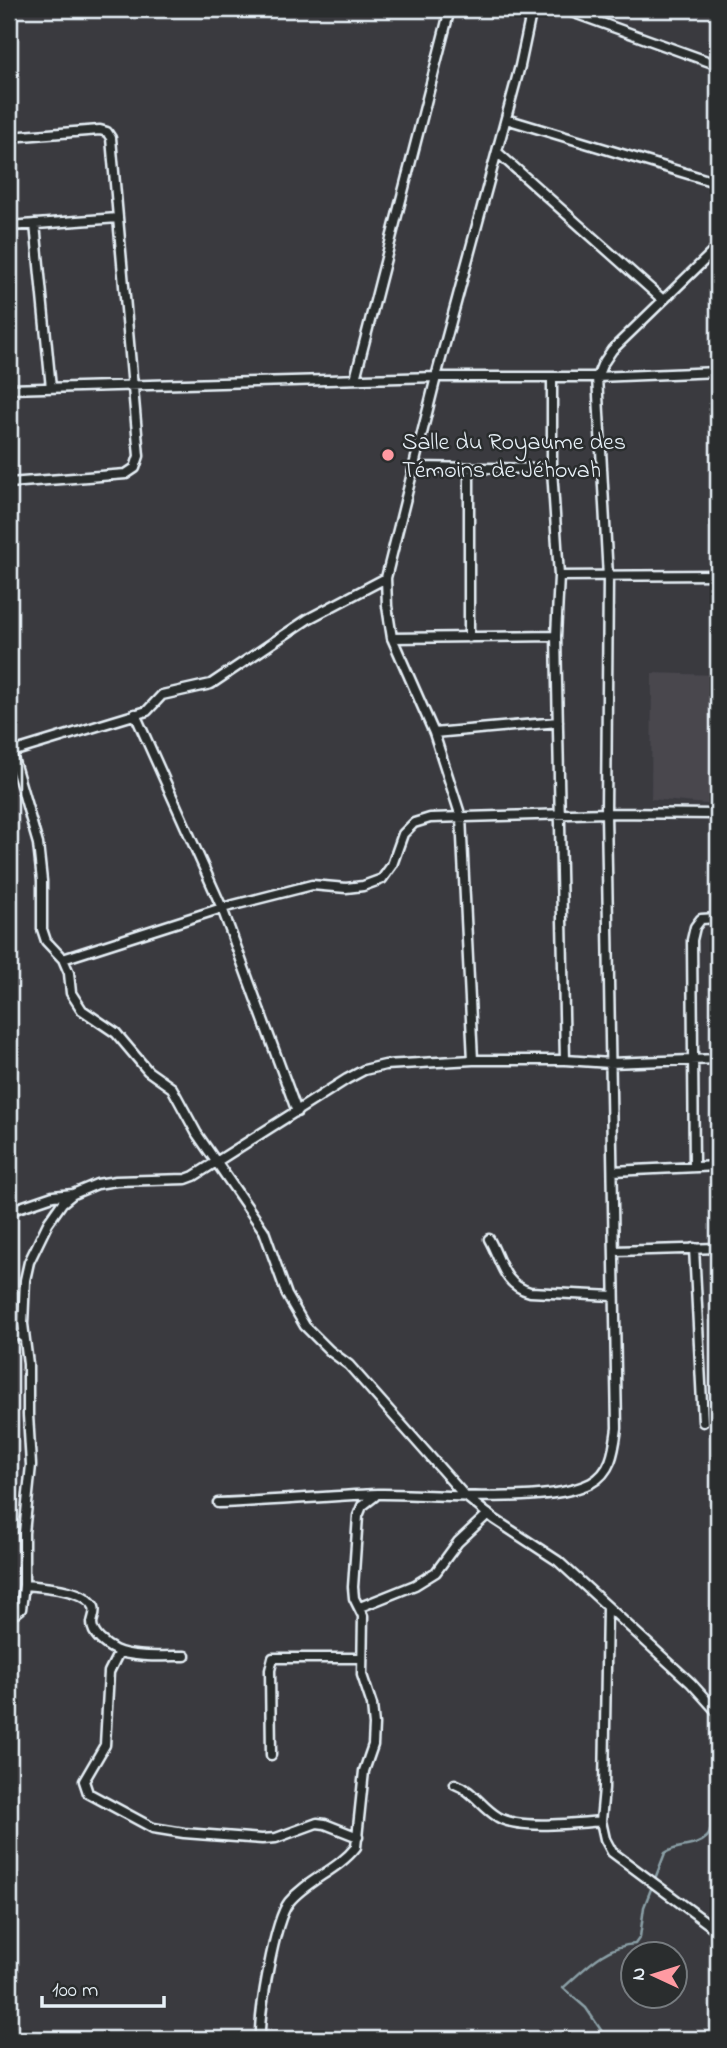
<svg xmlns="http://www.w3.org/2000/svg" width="727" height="2048" viewBox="0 0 727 2048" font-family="'Indie Flower',sans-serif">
<rect width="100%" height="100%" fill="#3a3a3f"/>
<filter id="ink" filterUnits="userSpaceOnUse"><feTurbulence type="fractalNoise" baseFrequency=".0143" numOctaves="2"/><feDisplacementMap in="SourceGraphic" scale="14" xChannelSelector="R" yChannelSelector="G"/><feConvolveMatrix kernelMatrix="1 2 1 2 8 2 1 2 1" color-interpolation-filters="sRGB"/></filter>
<g filter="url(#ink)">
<path fill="#48464e" d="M 652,673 L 718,675 L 718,805 L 651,799 Z"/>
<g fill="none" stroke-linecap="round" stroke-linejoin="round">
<path stroke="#8ba0a7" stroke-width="2.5" d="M 605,2039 L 605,2036 L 586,2008 L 563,1988 C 586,1968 604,1946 635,1944 L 640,1937 L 644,1907 L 665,1853 C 678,1844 695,1849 707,1837 C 713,1831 709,1823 711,1816 C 712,1814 718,1807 718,1806"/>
<g stroke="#e8f1f8" stroke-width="13">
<path id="street" d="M 563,9 L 718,65
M 506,119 L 718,183
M 9,137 L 100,130 L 107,132 L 111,138 L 139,456 L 135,468 L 126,474 L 9,483
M 497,152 L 663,300
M 35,224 L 51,388
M 9,226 L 118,218
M 552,377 L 552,469 L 559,576 L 556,636 L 565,1060
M 355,379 L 450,9
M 9,389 L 436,377 L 597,377 L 718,372
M 415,467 L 552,469
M 469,468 L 469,638
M 559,576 L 718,575
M 392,638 L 556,636
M 135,714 L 222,908 L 297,1112
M 434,733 L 558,722
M 9,744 L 38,844 L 42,881 L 42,929 L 46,941 L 63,959 L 69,973 L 71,993 L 82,1010 L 116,1033 L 148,1071 L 172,1088 L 197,1134 L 264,1231 L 287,1295 L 305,1326 L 330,1351 L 349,1365 L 464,1495 L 494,1519 L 558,1561 L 691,1683 L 718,1713
M 12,752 L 147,711 L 162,695 L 211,684 L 308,619 L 386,578
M 63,959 L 222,908 L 312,885 L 346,888 L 363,886 L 382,879 L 392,865 L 403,834 L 414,823 L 430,818 L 606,813 L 718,814
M 473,1060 L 461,817 L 434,733 L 392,638 L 387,606 L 386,578 L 436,377 L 520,66 L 532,9
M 694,1166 L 692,940 L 695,927 L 701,919 L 718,918
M 613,1171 L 718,1166
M 9,1211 L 53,1196 L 73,1194
M 489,1239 C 501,1260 503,1285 530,1292 L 614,1296
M 694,1248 L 703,1422
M 615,1251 L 718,1248
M 9,1331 L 23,1337
M 218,1503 C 271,1501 325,1496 378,1494 C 432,1493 545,1506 591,1483 C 612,1472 614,1450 617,1428 L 606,813 L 608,577 L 597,377 L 602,365 L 612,350 L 718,247
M 360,1607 L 415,1585 L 436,1572 L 458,1542 L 488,1514
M 607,1607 L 604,1788 L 601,1821 L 605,1839 L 612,1852 L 718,1931
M 9,1614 L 16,1613 L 21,1609 L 24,1585
M 119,1652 L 109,1672 L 105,1745 L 84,1781 L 88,1793 L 153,1828 L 184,1833 L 262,1839 L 276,1838 L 317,1823 L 325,1824 L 358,1837
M 185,1656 C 166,1656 131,1658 115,1650 C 105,1645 92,1635 92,1623 C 93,1617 96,1612 94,1607 C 85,1588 41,1587 24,1585 L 24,1533 L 31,1465 L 28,1415 L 28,1364 L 23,1324 L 25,1280 L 29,1262 L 48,1223 L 62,1203 L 73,1194 L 97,1184 L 116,1181 L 186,1179 L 194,1176 L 347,1079 L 364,1070 L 385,1065 L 473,1060 L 565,1060 L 610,1063 L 718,1059
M 271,1755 L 270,1670 L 273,1658 L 362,1658
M 455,1784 C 474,1791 481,1807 498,1817 C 518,1830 577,1823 601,1821
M 260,2039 C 259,2014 274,1921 289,1902 C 307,1880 338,1870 356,1847 L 364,1771 L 373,1745 L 374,1725 L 372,1705 L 362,1675 L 363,1616 L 354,1598 L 353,1587 L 358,1516 L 362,1506 L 375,1496"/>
</g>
<use href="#street" stroke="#2a2d2e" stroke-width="8"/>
</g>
</g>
<circle fill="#ff9aa2" stroke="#2a2d2e" stroke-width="2.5" cx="388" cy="455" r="7"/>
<g text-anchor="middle" stroke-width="5" stroke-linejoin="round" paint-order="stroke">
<g font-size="24" fill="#e8f1f8" stroke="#2a2d2e" text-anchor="start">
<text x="402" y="449">Salle du Royaume des<tspan x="402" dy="28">Témoins de Jéhovah</tspan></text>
</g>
</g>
<rect width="727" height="2048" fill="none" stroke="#2a2d2e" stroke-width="35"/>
<rect x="18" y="18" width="692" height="2013" fill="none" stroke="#e8f1f8" stroke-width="2.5" filter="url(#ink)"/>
<g transform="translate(654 1975) rotate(274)"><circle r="33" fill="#2a2d2e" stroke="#767b7f" stroke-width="2"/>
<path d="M0-5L12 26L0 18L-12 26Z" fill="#ff9aa2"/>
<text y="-10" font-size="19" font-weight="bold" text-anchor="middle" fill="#e8f1f8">N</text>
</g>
<path d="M42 1996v10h122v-10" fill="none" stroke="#e8f1f8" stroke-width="3.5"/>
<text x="52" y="1996" font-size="21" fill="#e8f1f8" stroke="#2a2d2e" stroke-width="5" paint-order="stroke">100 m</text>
</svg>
